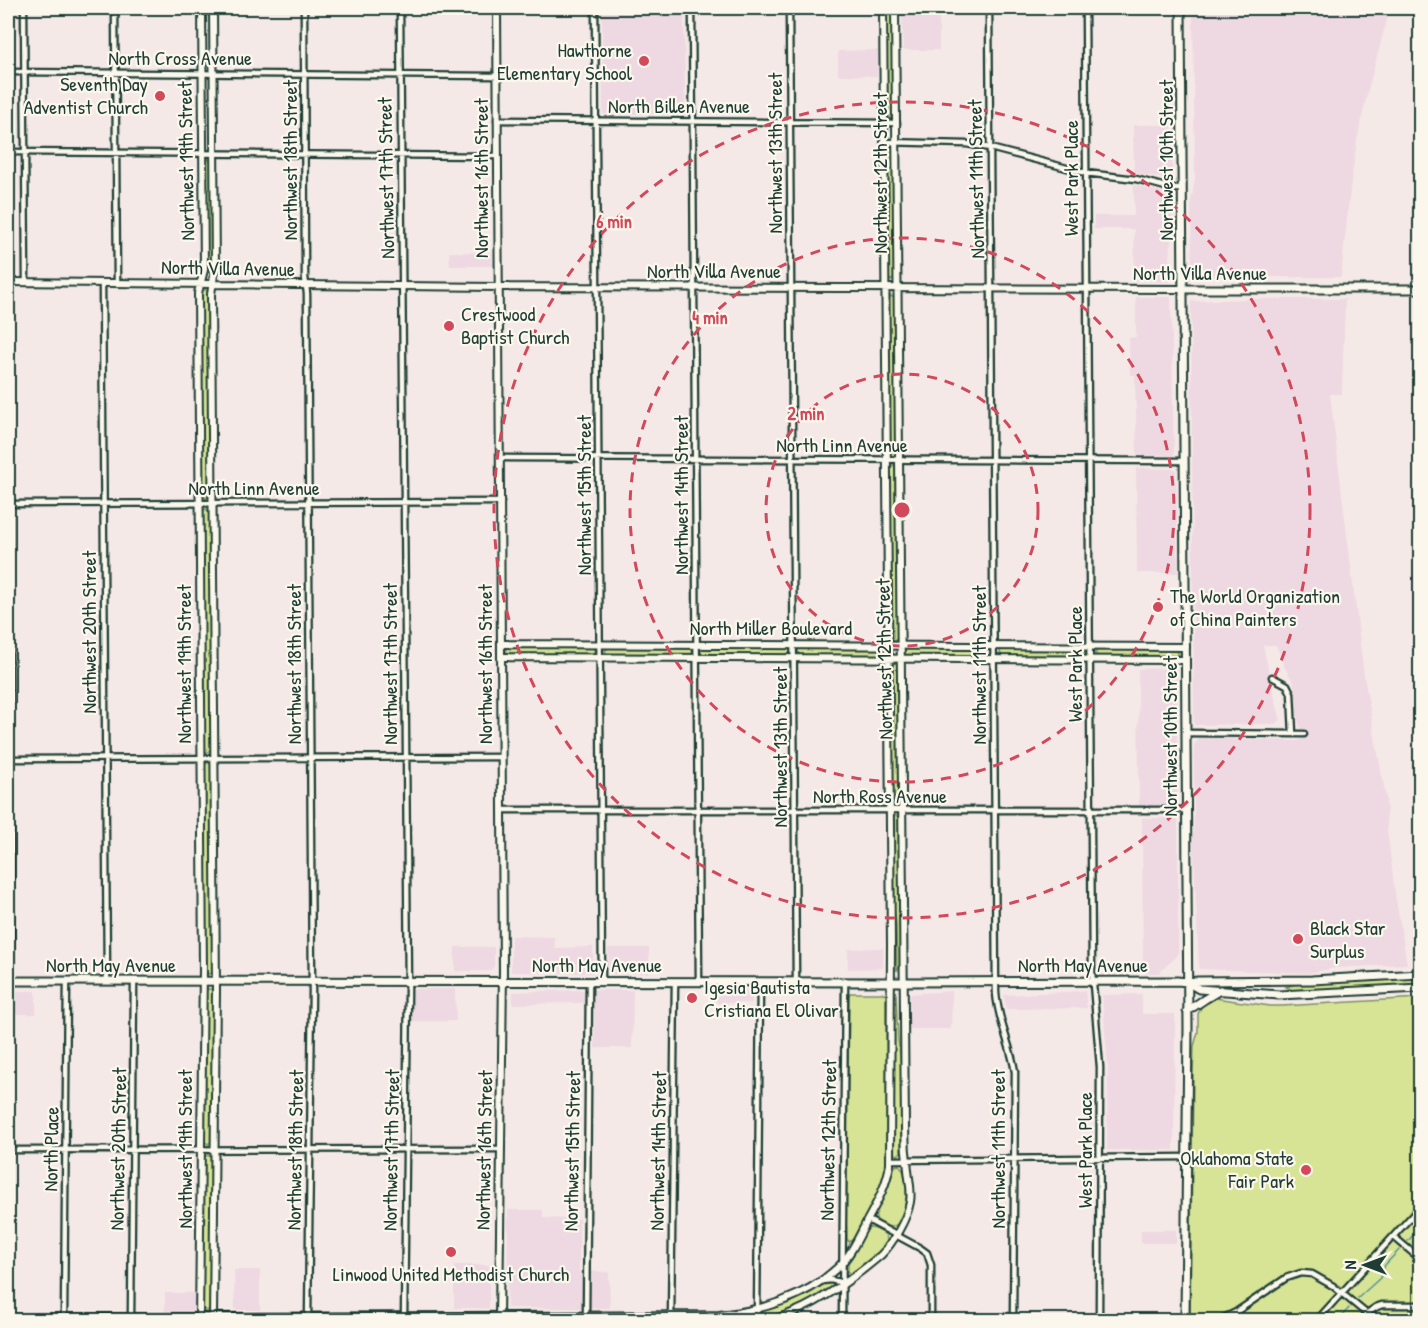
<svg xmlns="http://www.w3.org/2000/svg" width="1428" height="1328" viewBox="0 0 1428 1328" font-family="'Patrick Hand',sans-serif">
<rect width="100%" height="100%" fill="#f5e9e7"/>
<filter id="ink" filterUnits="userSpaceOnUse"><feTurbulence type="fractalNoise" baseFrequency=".0167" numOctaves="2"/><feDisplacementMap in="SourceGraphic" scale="12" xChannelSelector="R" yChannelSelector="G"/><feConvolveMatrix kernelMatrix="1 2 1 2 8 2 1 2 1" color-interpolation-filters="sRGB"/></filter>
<g filter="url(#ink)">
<path fill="#eed8e1" d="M 602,8 L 684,8 L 685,114 L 603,114 Z
M 1193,8 L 1390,8 L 1367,94 L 1357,141 L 1351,181 L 1341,277 L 1192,277 L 1191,201 L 1195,179 Z
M 902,12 L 939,12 L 939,50 L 903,50 Z
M 878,50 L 877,76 L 838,75 L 838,51 Z
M 1133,125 L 1172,125 L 1172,180 L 1134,173 Z
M 1134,185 L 1166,193 L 1173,197 L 1169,282 L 1135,281 L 1134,229 L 1094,229 L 1094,216 L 1134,216 Z
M 449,252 L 492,253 L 492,266 L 450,266 Z
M 1136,297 L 1171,297 L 1174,455 L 1137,455 L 1135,375 L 1130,375 L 1129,338 L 1136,337 Z
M 1252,299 L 1345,299 L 1342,394 L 1330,394 L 1364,676 L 1386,798 L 1387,829 L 1396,900 L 1407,964 L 1336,968 L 1308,973 L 1199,969 L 1193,831 L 1194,831 L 1194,745 L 1200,738 L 1297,741 L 1304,738 L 1304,730 L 1301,729 L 1298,721 L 1294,683 L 1284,666 L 1276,645 L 1263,645 L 1273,692 L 1281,720 L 1274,724 L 1194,725 L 1191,301 Z
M 1136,468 L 1176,469 L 1178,573 L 1137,573 Z
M 1177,668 L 1177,805 L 1139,805 L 1138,669 Z
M 1142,818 L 1178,818 L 1178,955 L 1159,973 L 1143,973 Z
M 511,936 L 554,937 L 555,948 L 593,947 L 593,973 L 511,972 Z
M 455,947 L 494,947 L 494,967 L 489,971 L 455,971 Z
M 608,948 L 649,948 L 649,973 L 609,974 Z
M 883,948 L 883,968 L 848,969 L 848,949 Z
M 413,989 L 455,989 L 456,1021 L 412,1021 Z
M 583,990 L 584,1003 L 513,1004 L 513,992 Z
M 594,990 L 633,990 L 632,1048 L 595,1048 Z
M 752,990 L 752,1003 L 716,1003 L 716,991 Z
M 13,991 L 36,991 L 36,1014 L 13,1014 Z
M 952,991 L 951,1029 L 909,1029 L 910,994 Z
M 1085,991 L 1087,1008 L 1006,1009 L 1004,995 Z
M 1142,994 L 1142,1014 L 1175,1014 L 1174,1150 L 1107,1150 L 1108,1066 L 1102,995 Z
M 508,1210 L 543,1210 L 543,1218 L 579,1219 L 579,1271 L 609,1272 L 610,1308 L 507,1308 Z
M 1141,1230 L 1176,1230 L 1176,1243 L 1141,1243 Z
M 454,1265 L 489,1265 L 489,1308 L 454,1308 Z
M 234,1270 L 260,1270 L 260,1310 L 235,1310 Z
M 165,1293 L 195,1293 L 195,1312 L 165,1312 Z"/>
<path fill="#d7e395" stroke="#7b9064" stroke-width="1.5" d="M 887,8 L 892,8 L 893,115 L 890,118 L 887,115 Z
M 890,147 L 893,149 L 894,278 L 891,281 L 889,278 L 888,149 Z
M 208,159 L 211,162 L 212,269 L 209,272 L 207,270 L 206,160 Z
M 204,289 L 207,291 L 208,293 L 210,495 L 206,498 L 202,495 L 200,293 Z
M 891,296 L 894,298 L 896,454 L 893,457 L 891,456 L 890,454 L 889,299 Z
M 893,465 L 895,467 L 897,638 L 895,641 L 891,638 L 890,467 Z
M 206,509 L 210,512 L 211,750 L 206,753 L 203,749 L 202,511 Z
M 506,647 L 591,647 L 595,650 L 593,653 L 590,654 L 508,654 L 506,653 Z
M 609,647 L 690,647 L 693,652 L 690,655 L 609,654 L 606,653 L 605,651 Z
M 703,647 L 789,648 L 790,650 L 790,653 L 786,655 L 704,654 L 700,652 Z
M 801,647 L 881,648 L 883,649 L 884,652 L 880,655 L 800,655 L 798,652 L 798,649 Z
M 908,648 L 982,649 L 985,653 L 981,656 L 907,655 L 905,654 L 905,651 Z
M 1001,649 L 1083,649 L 1085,653 L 1081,657 L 1003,656 L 1000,653 Z
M 1099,649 L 1176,650 L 1179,654 L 1175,657 L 1098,656 L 1095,653 Z
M 893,662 L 896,663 L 897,665 L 898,804 L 895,806 L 893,803 Z
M 207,763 L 210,763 L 212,767 L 213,971 L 211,974 L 209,974 L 205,971 L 204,765 Z
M 894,816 L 897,816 L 898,818 L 900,964 L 897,971 L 896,924 L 893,900 Z
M 1412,978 L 1415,979 L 1417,983 L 1407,986 L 1294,991 L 1286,987 L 1296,984 L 1328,983 Z
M 207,989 L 211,989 L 213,993 L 212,1141 L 208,1144 L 204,1141 L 206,993 Z
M 850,993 L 883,993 L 886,995 L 887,1165 L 885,1175 L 879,1191 L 854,1239 L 849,1242 L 847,1239 L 846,1216 L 849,996 Z
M 896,993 L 898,1039 L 901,1065 L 901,1152 L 898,1155 L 894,1153 L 893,1026 L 894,998 Z
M 1215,998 L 1270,1006 L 1282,1006 L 1420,998 L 1420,1320 L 1190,1320 L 1193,1076 L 1194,1046 L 1198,1032 L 1198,1014 L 1204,1002 Z
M 208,1155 L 212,1158 L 210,1307 L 209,1310 L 206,1311 L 202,1307 L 204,1159 L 204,1157 Z
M 899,1165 C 912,1174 907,1229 890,1227 C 885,1227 880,1223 877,1221 L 875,1213 L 888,1188 L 895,1166 Z
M 869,1228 C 875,1228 879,1230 883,1233 C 899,1244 859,1267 851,1273 L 848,1273 L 848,1261 L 865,1232 Z
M 826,1282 L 835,1283 L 835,1285 L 802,1305 L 766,1318 L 763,1317 L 763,1313 L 765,1311 L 795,1300 Z"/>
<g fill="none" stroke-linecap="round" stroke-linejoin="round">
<path stroke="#579396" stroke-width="1.5" d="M 1408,1241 L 1420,1227
M 1358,1298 L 1380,1278 L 1385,1265 L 1399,1250
M 1338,1320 L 1349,1308"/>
<g stroke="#1f3d34" stroke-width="9">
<path id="minor" d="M 24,8 L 26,282
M 115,8 L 117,283
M 304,8 L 305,277 L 307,294 L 312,990 L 308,1320
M 400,8 L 408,990 L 404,1320
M 595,8 L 602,982
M 692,8 L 699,982
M 789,8 L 796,982
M 989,8 L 996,993 C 998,1021 1011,1045 1015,1072 L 1013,1320
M 1085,8 L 1092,972 L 1100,1067 L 1099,1320
M 8,72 L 497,76
M 497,120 L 897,123
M 884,142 L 967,144 L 990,148 L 1086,173 L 1136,179 L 1173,189 L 1182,189
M 8,152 L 498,156
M 102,283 L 107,981
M 8,451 L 11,972 L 8,982
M 500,458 L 1184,461
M 8,504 L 501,502
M 1272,677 L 1287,685 L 1291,693 L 1293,734
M 1186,733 L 1304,734
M 9,759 L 502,757
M 502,810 L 1187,810
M 8,1150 L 501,1149
M 890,1160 L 1186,1157
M 868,1220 L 920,1248 L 927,1253 L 931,1265 L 931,1320
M 1394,1237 L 1413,1253
M 822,1281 L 831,1280 L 843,1283
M 64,1318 L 67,981
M 131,1318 L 134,982
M 586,1320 L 589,982
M 671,1320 L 675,982
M 757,1320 L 760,982
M 842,1320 L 845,982
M 1219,1320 L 1236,1312 L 1286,1278 L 1301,1273 L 1312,1274 L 1333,1286 L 1367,1314
M 1317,1320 L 1420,1207
M 1361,1320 C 1367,1314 1373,1307 1382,1305 L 1420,1305"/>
</g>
<g stroke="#1f3d34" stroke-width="10">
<path id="tertiary" d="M 497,8 L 503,971 L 499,1320
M 8,282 L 499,287 L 1183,289
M 501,644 L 1186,647
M 501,657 L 1186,660
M 8,1318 L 719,1315 C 760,1311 805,1298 836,1269 C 851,1256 859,1236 868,1219 C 878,1201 887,1184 890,1164 L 891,944 L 883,8
M 199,1320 L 203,969 L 198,293 L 204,270 L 202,8
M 213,1320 L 216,990 L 211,294 L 215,269 L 213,8
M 771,1320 C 811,1310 850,1281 881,1255 C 893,1243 907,1219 910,1202 C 912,1191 909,1181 908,1170 C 906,1156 905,1142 905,1128 L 895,8"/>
</g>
<g stroke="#1f3d34" stroke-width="11">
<path id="secondary" d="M 1181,8 L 1188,1028 L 1185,1320
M 1183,289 L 1420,289
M 8,981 L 903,982 L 1177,981 L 1187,982 L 1198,981 L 1312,980 L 1420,974
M 1187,982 L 1199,989 L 1279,995 L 1420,988
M 1187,1011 L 1205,999 L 1220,990"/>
</g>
<use href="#minor" stroke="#fbf7ec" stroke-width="4.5"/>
<use href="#tertiary" stroke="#fbf7ec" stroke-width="6"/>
<use href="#secondary" stroke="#fbf7ec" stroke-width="7"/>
</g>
</g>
<g fill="none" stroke="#d1495b" stroke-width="3" stroke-dasharray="10 8">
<circle cx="902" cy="510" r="136"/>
<circle cx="902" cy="510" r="272"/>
<circle cx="902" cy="510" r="408"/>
</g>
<g fill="#d1495b" stroke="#fbf7ec" stroke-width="2">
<circle cx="644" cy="61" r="6"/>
<circle cx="160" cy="96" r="6"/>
<circle cx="449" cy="326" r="6"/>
<circle cx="1158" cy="607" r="6"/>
<circle cx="1298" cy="939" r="6"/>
<circle cx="692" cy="998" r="6"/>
<circle cx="1306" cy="1170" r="6"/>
<circle cx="451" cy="1252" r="6"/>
</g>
<g text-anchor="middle" stroke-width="4.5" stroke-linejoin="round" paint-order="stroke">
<g font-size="20" fill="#1f3d34" stroke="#fbf7ec" text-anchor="start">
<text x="632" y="57" text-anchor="end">Hawthorne<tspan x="632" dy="23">Elementary School</tspan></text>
<text x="148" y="91" text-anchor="end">Seventh Day<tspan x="148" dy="23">Adventist Church</tspan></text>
<text x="461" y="321">Crestwood<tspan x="461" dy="23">Baptist Church</tspan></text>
<text x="1170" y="603">The World Organization<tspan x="1170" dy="23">of China Painters</tspan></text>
<text x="1310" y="935">Black Star<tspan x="1310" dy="23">Surplus</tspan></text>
<text x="704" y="994">Igesia Bautista<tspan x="704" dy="23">Cristiana El Olivar</tspan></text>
<text x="1294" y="1165" text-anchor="end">Oklahoma State<tspan x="1294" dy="23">Fair Park</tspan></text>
<text x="451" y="1281" text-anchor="middle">Linwood United Methodist Church</text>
</g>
<g font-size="20" fill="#1f3d34" stroke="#fbf7ec">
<text x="180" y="65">North Cross Avenue</text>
<text x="679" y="113">North Billen Avenue</text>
<text transform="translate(775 153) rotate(-90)" y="7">Northwest 13th Street</text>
<text transform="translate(290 160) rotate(-90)" y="7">Northwest 18th Street</text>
<text transform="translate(1166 160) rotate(-90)" y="7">Northwest 10th Street</text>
<text transform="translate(186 161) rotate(-91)" y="7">Northwest 19th Street</text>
<text transform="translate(880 173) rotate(-90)" y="7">Northwest 12th Street</text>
<text transform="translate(386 178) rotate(-91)" y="7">Northwest 17th Street</text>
<text transform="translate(481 178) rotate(-90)" y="7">Northwest 16th Street</text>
<text transform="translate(1071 178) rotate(-90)" y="7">West Park Place</text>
<text transform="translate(976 179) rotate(-91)" y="7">Northwest 11th Street</text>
<text transform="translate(228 268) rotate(1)" y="7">North Villa Avenue</text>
<text x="714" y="278">North Villa Avenue</text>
<text x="1200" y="280">North Villa Avenue</text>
<text x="842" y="452">North Linn Avenue</text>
<text x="254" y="495">North Linn Avenue</text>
<text transform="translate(584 495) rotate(-90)" y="7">Northwest 15th Street</text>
<text transform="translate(681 495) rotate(-90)" y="7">Northwest 14th Street</text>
<text x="771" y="635">North Miller Boulevard</text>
<text transform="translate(89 632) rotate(-90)" y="7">Northwest 20th Street</text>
<text transform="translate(884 659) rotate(-91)" y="7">Northwest 12th Street</text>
<text transform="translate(184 664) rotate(-90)" y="7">Northwest 19th Street</text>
<text transform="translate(294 664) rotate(-90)" y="7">Northwest 18th Street</text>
<text transform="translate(390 664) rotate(-90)" y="7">Northwest 17th Street</text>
<text transform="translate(485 664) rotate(-90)" y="7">Northwest 16th Street</text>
<text transform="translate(1075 664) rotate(-90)" y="7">West Park Place</text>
<text transform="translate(979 665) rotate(-90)" y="7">Northwest 11th Street</text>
<text transform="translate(1170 736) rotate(-90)" y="7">Northwest 10th Street</text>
<text transform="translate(780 747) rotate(-90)" y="7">Northwest 13th Street</text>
<text x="880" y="803">North Ross Avenue</text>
<text x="111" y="972">North May Avenue</text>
<text x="597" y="972">North May Avenue</text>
<text x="1083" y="972">North May Avenue</text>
<text transform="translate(828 1140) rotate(-89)" y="7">Northwest 12th Street</text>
<text transform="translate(51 1149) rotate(-89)" y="7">North Place</text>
<text transform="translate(118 1149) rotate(-89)" y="7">Northwest 20th Street</text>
<text transform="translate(185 1149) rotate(-90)" y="7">Northwest 19th Street</text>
<text transform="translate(998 1149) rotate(-90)" y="7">Northwest 11th Street</text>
<text transform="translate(295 1150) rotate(-89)" y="7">Northwest 18th Street</text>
<text transform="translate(391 1150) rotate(-89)" y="7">Northwest 17th Street</text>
<text transform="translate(484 1150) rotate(-89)" y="7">Northwest 16th Street</text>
<text transform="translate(1085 1150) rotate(-90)" y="7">West Park Place</text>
<text transform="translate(572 1151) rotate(-89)" y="7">Northwest 15th Street</text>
<text transform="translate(658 1151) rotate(-89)" y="7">Northwest 14th Street</text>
</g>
</g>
<circle cx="902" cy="510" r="9" fill="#d1495b" stroke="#fbf7ec" stroke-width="3"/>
<g font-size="18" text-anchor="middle" font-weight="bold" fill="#d1495b" stroke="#fbf7ec" stroke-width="4.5" stroke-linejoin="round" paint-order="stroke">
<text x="614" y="228">6 min</text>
<text x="710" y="324">4 min</text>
<text x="806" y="420">2 min</text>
</g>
<rect width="1428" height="1328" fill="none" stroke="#fbf7ec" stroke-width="30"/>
<rect x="15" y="15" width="1398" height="1298" fill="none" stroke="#1f3d34" stroke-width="2" filter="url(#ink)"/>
<g transform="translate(1365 1265) rotate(270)" stroke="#fbf7ec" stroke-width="4.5" paint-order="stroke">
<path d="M0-4.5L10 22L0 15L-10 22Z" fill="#1f3d34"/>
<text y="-9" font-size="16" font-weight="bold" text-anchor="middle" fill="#1f3d34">N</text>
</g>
</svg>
